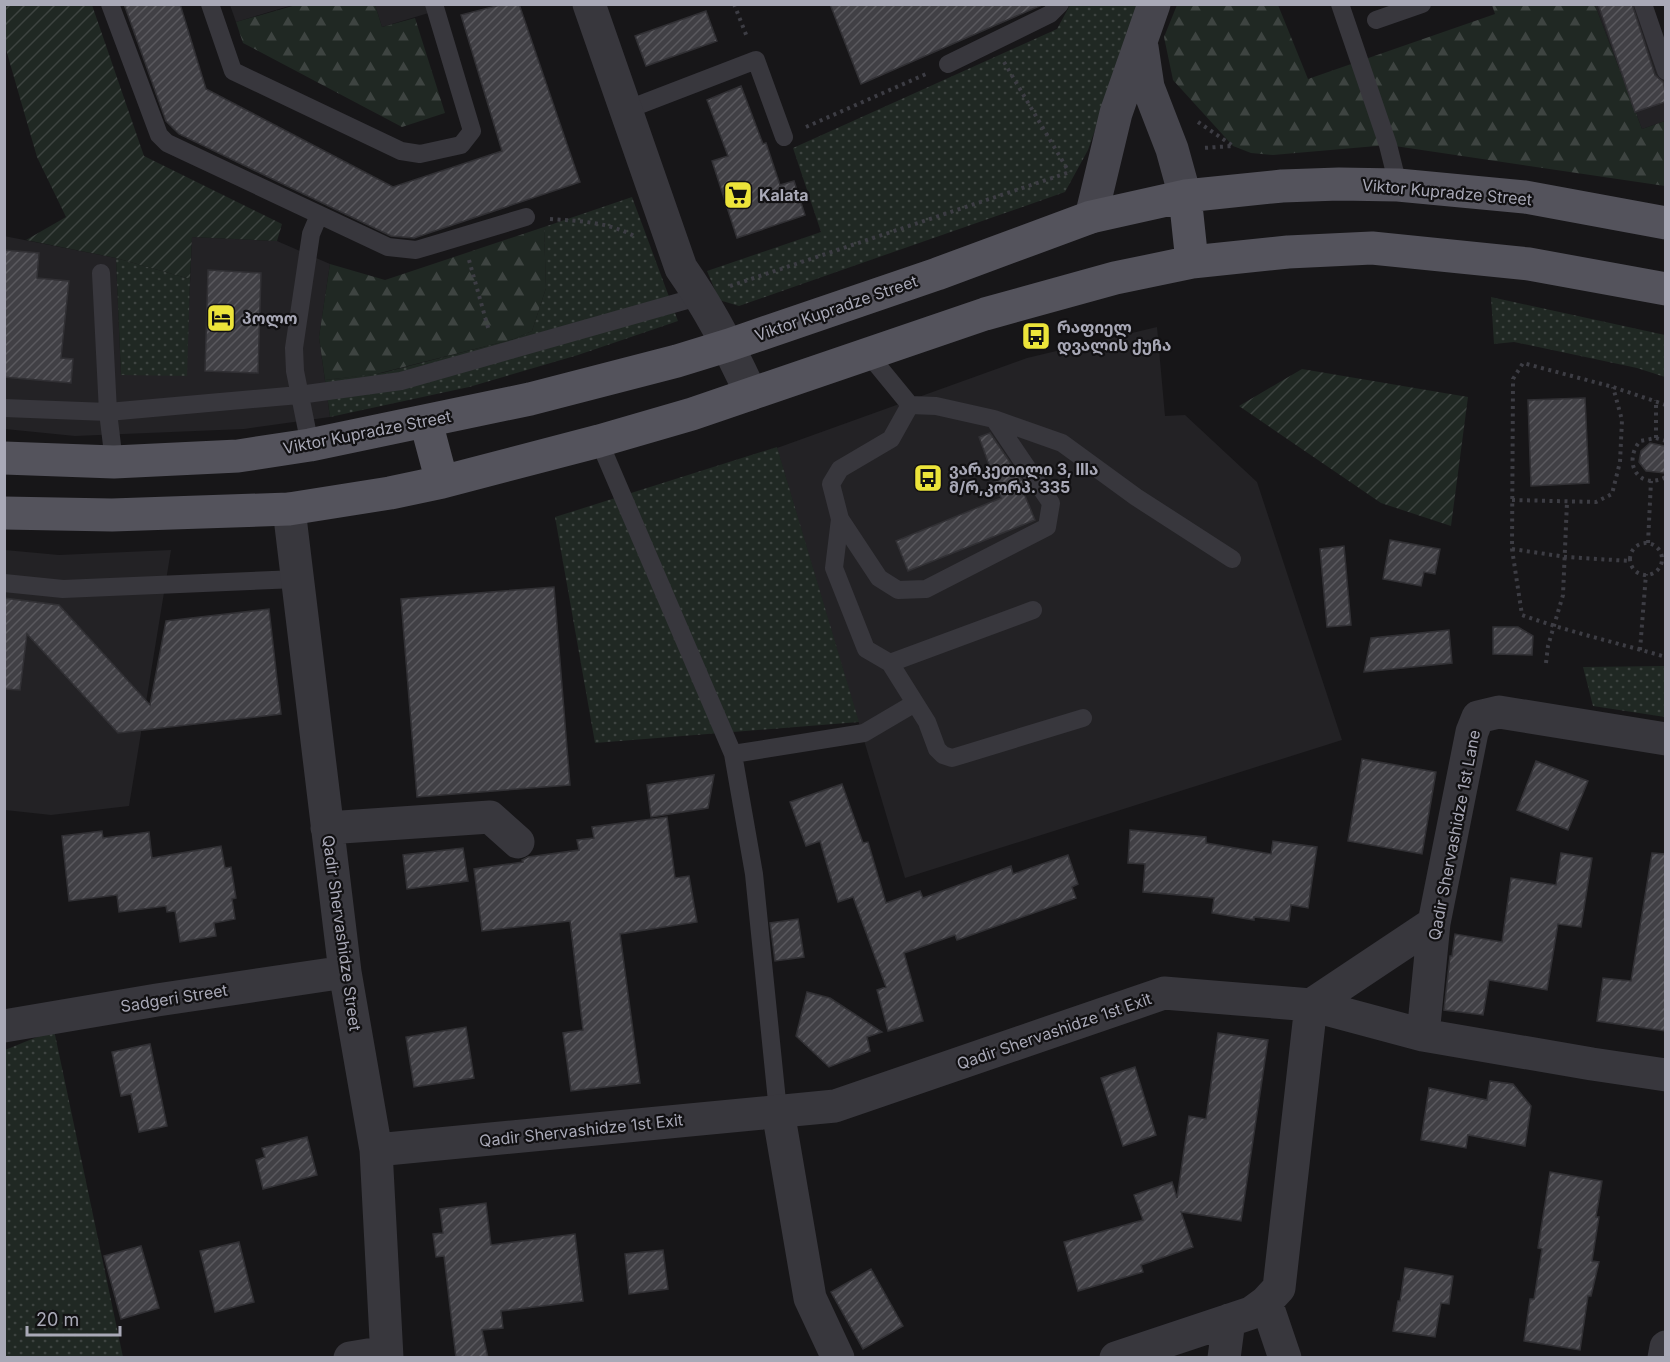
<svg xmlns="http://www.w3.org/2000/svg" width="1670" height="1362" viewBox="0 0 1670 1362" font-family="Inter,'Noto Sans Georgian',sans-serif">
<defs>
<pattern id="grass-dots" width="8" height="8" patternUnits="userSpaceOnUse" patternTransform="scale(1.5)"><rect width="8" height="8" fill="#202823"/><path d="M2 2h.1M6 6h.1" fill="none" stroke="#3e4441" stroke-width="1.8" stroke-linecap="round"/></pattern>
<pattern id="forest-firs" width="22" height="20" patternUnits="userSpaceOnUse" patternTransform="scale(1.5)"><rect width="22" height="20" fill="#202823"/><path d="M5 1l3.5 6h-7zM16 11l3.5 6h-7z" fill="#3e4441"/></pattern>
<pattern id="garden-furrows" width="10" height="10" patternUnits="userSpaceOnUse" patternTransform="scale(1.5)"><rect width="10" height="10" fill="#202823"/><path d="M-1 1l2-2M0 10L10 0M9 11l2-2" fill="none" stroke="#3e4441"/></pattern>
<pattern id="building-hatch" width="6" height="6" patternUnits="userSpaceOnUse" patternTransform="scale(1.5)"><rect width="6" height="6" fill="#414045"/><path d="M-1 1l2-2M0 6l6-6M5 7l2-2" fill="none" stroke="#5a595e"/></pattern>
</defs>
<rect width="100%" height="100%" fill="#171618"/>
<path fill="#232225" d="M 296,4 L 236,22 L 230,5 Z
M 375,5 L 441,5 L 442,9 L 382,27 Z
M 1595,5 L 1647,5 L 1665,58 L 1665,121 L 1642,129 Z
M 4,236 L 116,258 L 121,375 L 186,375 L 192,237 L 277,241 L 330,264 L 319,337 L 330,417 L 244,429 L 75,436 L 5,429 Z
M 1157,327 L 1165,416 L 1185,415 L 1257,482 L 1342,740 L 905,878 L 777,448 L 1027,358 Z
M 5,550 L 59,555 L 171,550 L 129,806 L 51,815 L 5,810 Z"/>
<path fill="url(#grass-dots)" d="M 1070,5 L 1139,5 L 1088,150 L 1065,192 L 739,306 L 719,300 L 707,271 L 821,232 L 793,148 L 1057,29 Z
M 632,197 L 678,321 L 578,355 L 469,387 L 330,417 L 325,380 L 382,373 L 514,339 L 532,331 L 546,288 L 544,227 Z
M 116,258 L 190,279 L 187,376 L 121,375 Z
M 1491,297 L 1665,335 L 1665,377 L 1637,368 L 1514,342 L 1494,344 Z
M 777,447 L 859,722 L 595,743 L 555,517 Z
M 1665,666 L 1665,717 L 1593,706 L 1583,667 Z
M 54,1030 L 123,1357 L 5,1358 L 5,1050 Z"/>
<path fill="url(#forest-firs)" d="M 296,5 L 375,5 L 382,27 L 415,18 L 445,113 L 402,127 L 243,43 L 236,22 Z
M 1177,5 L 1278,5 L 1308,79 L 1495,14 L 1492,5 L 1595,5 L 1642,129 L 1665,121 L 1665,186 L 1388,145 L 1273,155 L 1251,153 L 1233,146 L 1173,80 L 1164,37 Z
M 544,227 L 546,288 L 532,331 L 514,339 L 376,374 L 325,380 L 319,337 L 330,264 L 385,280 Z"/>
<path fill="url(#garden-furrows)" d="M 5,4 L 92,5 L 144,156 L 282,224 L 277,241 L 192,237 L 190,279 L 116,258 L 26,240 L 66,217 L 37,157 L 5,46 Z
M 1302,369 L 1468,397 L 1451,526 L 1381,503 L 1239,406 Z"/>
<path fill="url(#building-hatch)" stroke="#313034" stroke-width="1.5" d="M 124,4 L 180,4 L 206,89 L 393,187 L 502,151 L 461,15 L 504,4 L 519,4 L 580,182 L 414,238 L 391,236 L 179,134 L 166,121 Z
M 830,4 L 1044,4 L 861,84 Z
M 1598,4 L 1632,4 L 1655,75 L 1663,82 L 1665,90 L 1665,102 L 1635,112 Z
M 706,11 L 717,41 L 646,66 L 635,36 Z
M 741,86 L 763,144 L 766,143 L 780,185 L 794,181 L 805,215 L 737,238 L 712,161 L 728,156 L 707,100 Z
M 4,250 L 39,253 L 37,278 L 69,281 L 61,358 L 73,359 L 71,383 L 4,377 Z
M 208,270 L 261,273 L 258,373 L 205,371 Z
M 1585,398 L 1589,483 L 1531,486 L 1528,400 Z
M 990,433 L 1025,484 L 1021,486 L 1035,520 L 908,571 L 896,541 L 1001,498 L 979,437 Z
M 1650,443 L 1665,446 L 1665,473 L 1646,471 L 1639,462 L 1641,451 Z
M 1390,540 L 1440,549 L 1435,574 L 1424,572 L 1421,586 L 1383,579 Z
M 1344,546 L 1351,625 L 1327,627 L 1320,549 Z
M 554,587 L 570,785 L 417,797 L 401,599 Z
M 4,598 L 59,605 L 150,705 L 166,621 L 269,609 L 281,714 L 118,733 L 27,634 L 20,690 L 4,689 Z
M 1493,627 L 1518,627 L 1533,636 L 1532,655 L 1493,654 Z
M 1449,630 L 1452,663 L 1364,672 L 1371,638 Z
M 1362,759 L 1436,772 L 1422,854 L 1348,841 Z
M 1536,761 L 1588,781 L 1568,830 L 1517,810 Z
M 714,775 L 708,808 L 651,817 L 647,785 Z
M 842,784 L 863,843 L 868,842 L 886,903 L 920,891 L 923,898 L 1011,866 L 1013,874 L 1068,855 L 1078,884 L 1072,887 L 1076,898 L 957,940 L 955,935 L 904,953 L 923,1021 L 888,1031 L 877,990 L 886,987 L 853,897 L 838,902 L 820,841 L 806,846 L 790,802 Z
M 667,817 L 675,878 L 689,876 L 697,922 L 620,934 L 640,1083 L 571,1091 L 563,1033 L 583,1030 L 570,921 L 482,931 L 474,869 L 523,862 L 522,860 L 528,857 L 579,850 L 577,840 L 594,838 L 592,827 Z
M 1130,830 L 1206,837 L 1206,843 L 1271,854 L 1273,841 L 1317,847 L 1308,908 L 1291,905 L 1289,921 L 1254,917 L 1254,920 L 1212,913 L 1214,898 L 1143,892 L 1145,864 L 1128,863 Z
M 102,831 L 103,838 L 149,832 L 152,858 L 221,846 L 225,868 L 231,867 L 236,898 L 232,899 L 235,919 L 214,923 L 216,936 L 180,942 L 175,911 L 167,912 L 166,906 L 119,912 L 117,895 L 69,901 L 62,836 Z
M 463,848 L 468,881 L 407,889 L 403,855 Z
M 1561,853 L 1592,858 L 1581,927 L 1558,924 L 1547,990 L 1489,980 L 1483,1015 L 1444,1010 L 1450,956 L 1452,956 L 1455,934 L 1502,942 L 1511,878 L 1556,885 Z
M 1652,853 L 1665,854 L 1665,1031 L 1597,1021 L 1603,978 L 1631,981 Z
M 798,919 L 804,957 L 775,961 L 770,923 Z
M 807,992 L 830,998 L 882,1032 L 867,1037 L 870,1051 L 829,1067 L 796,1036 Z
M 466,1027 L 474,1078 L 414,1087 L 406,1037 Z
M 1218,1033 L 1268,1040 L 1241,1221 L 1181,1212 L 1193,1247 L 1141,1265 L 1143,1272 L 1078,1291 L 1064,1242 L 1143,1220 L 1134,1195 L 1172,1182 L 1177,1198 L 1189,1116 L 1206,1119 Z
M 150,1044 L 167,1126 L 139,1132 L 131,1094 L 121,1096 L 112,1052 Z
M 1135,1067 L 1156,1135 L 1123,1146 L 1101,1078 Z
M 1490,1081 L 1513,1084 L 1531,1106 L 1525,1146 L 1468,1135 L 1466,1148 L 1421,1140 L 1429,1088 L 1487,1100 Z
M 307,1137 L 317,1175 L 263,1189 L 256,1160 L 265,1157 L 262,1148 Z
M 1550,1172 L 1602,1181 L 1596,1217 L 1599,1217 L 1592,1261 L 1599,1262 L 1591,1296 L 1588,1296 L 1580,1350 L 1524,1341 L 1530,1299 L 1534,1299 L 1542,1249 L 1538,1248 Z
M 486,1203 L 491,1245 L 575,1234 L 583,1301 L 501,1311 L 503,1328 L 482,1330 L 488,1358 L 456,1358 L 444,1256 L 436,1257 L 433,1234 L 443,1233 L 440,1209 Z
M 239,1242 L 254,1302 L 215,1312 L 200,1251 Z
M 141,1246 L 159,1308 L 121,1319 L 104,1256 Z
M 663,1250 L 668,1289 L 629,1294 L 625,1254 Z
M 1405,1268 L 1453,1276 L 1449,1304 L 1441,1303 L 1435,1337 L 1393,1331 L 1398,1301 L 1400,1301 Z
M 871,1269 L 903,1326 L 863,1349 L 831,1292 Z"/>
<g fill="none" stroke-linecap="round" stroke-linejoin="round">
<path stroke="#3d3d44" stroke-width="4" stroke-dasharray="3 4.5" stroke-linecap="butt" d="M 734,4 L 747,37
M 1004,62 L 1069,172
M 1198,122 L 1233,146 L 1203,148
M 806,127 L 926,74
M 550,219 C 580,221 609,222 636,237
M 469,260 L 489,331
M 730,286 L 1070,172
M 1666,405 L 1613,387 L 1523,363 L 1513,379 L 1512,549 L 1522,615 C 1569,632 1618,643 1666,657
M 1656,438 L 1656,400
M 1666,441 L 1656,438 L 1640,441 C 1622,463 1639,491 1666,477
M 1512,500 L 1596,502 L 1612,494 L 1620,462 L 1622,420 L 1613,387
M 1648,543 L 1651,481
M1630 559a16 16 0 1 1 32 0a16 16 0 1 1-32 0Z
M 1512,549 L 1566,557 L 1630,561
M 1640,650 L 1646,574
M 1546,663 L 1548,646 L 1563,595 L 1567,502"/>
<path stroke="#38373d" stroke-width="18" d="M 110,4 L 159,135 L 167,143 L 388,247 L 416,250 L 526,217
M 210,4 L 233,71 L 401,151 L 420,154 L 461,145 L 472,131 L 434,4
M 1340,4 L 1388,145 L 1398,185
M 1643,4 L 1666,71
M 1376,20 L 1422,4
M 948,64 L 1050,14 L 1060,4
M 626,110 L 756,60 L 784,137
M 101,273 L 108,412 L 114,462
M 869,355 L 910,405
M 910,405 L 891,439 L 840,469 L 831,484 L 840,519 L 879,578 L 898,590 L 926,589 L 1047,527 L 1051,503 L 994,419
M 910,405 L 936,406 L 994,419 L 1062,443 L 1136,497 L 1232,559
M 4,408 L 108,412 L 299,395 L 401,381 L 701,296
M 599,441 L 733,754 L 754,874 L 778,1111
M 310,445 L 295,371 L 294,348 L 311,234 L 319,215
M 840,519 L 834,568 L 866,649 L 890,663 L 1033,610
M 4,583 L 63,589 L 297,579
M 890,663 L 927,722 L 937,749 L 943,755 L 952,758 L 1083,718
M 733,754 L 864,733 L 915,703"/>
<path stroke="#38373d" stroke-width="33" d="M 589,4 L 681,268 C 709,308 731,350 751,394
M 289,509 L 345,972 L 376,1150 L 387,1358
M 327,828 L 490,817 L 518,842
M 1311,1005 L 1434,923
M 4,1026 L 157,1000 L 345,972
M 1423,1035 L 1434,923 L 1472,732 L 1478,717 L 1499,712 L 1666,739
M 778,1111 L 810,1298 L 838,1358
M 376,1150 L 835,1106 L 1164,993 L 1311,1005 L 1423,1035 L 1592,1064 L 1666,1075
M 1266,1302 L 1285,1358
M 350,1358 L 386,1352
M 1116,1358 L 1251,1313 L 1266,1302 L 1279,1288 L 1311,1005
M 1224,1358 L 1229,1320
M 1664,1358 L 1666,1347"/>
<path stroke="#46454d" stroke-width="33" d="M 1142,47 L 1148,87 L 1172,149 L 1185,196
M 1091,217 L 1116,113 L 1154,4"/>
<path stroke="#54535c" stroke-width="33" d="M 1185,196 L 1192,262
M 426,422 L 442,482
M 4,458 L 114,462 L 238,456 L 310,445 L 530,399 L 677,361 L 729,345 L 937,274 L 1091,217 L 1185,196 L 1282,186 L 1339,184 L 1398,185 L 1525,197 L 1666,223
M 4,513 L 112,515 L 289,509 L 390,493 L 442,482 L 599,441 L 692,414 L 985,314 L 1115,278 L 1192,262 L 1288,252 L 1372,248 L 1529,264 L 1666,289"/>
</g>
<defs>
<g id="supermarket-square" transform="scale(1.5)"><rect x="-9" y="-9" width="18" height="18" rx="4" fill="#ece43a" stroke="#121113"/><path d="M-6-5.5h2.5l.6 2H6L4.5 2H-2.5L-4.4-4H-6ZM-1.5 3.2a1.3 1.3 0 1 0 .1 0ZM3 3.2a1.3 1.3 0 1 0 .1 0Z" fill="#111"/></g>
<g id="hotel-square" transform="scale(1.5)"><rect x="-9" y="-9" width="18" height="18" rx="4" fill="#ece43a" stroke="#121113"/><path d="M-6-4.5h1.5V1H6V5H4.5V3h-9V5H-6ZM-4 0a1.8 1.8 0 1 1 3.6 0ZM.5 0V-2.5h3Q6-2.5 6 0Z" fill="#111"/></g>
<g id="bus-square" transform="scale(1.5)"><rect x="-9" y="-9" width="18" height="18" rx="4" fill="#ece43a" stroke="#121113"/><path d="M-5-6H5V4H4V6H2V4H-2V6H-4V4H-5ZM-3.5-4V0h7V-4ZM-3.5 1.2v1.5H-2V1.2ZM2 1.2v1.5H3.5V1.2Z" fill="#111"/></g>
</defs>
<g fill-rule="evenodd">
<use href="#supermarket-square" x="738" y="195"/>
<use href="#hotel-square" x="221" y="318"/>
<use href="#bus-square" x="1036" y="336"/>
<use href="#bus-square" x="928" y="478"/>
</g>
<g text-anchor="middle" stroke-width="4.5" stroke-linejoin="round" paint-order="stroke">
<g font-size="16" fill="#a9a9b7" stroke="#121113">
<text transform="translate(1447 192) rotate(5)" y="6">Viktor Kupradze Street</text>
<text transform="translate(836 308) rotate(-19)" y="6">Viktor Kupradze Street</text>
<text transform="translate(367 432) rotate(-11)" y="6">Viktor Kupradze Street</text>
<text transform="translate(1454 835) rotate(-79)" y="6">Qadir Shervashidze 1st Lane</text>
<text transform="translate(342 933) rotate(82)" y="6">Qadir Shervashidze Street</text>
<text transform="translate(174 998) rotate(-9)" y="6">Sadgeri Street</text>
<text transform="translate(1054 1031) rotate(-19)" y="6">Qadir Shervashidze 1st Exit</text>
<text transform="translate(581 1130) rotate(-6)" y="6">Qadir Shervashidze 1st Exit</text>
</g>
<g font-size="16" font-weight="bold" fill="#a9a9b7" stroke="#121113" text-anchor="start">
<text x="759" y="201">Kalata</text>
<text x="242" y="324">პოლო</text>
<text x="1057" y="333">რაფიელ<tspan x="1057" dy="18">დვალის ქუჩა</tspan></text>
<text x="949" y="475">ვარკეთილი 3, IIIა<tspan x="949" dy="18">მ/რ,კორპ. 335</tspan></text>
</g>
</g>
<rect width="1670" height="1362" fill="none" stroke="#a9a9b7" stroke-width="12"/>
<path d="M27 1326v9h93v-9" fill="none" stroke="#a9a9b7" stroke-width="3"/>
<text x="36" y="1326" font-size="18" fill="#a9a9b7" stroke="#121113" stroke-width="4.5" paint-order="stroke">20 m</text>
</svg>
